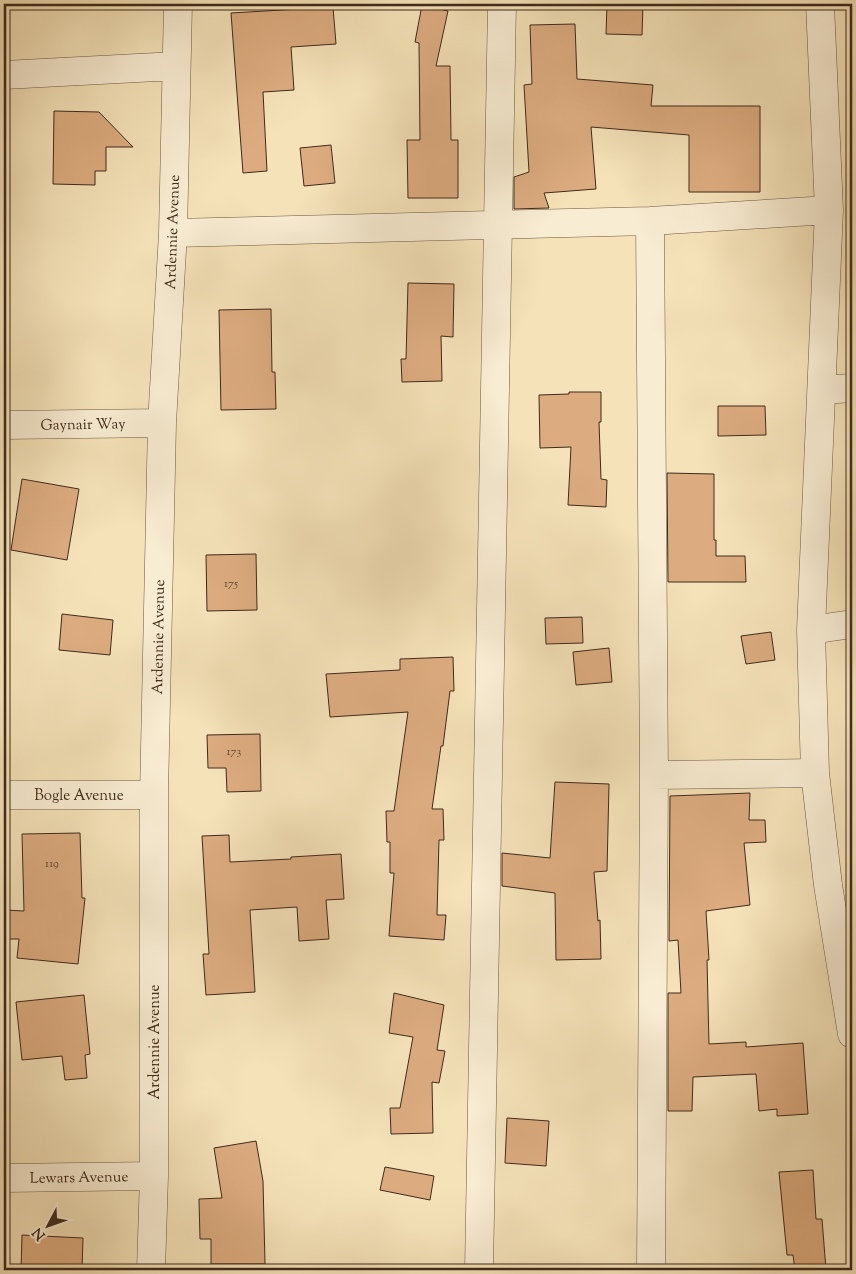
<svg xmlns="http://www.w3.org/2000/svg" width="856" height="1274" viewBox="0 0 856 1274" font-family="'Sorts Mill Goudy',serif">
<rect width="100%" height="100%" fill="#f5e2b9"/>
<filter id="stains"><feTurbulence type="fractalNoise" baseFrequency=".004" numOctaves="4"/><feColorMatrix values="0 0 0 0 .2 0 0 0 0 .09 0 0 0 0 .02 0 0 0 .5 -.17"/></filter>
<radialGradient id="worn" r=".72"><stop offset=".6" stop-color="#630" stop-opacity="0"/><stop offset="1" stop-color="#630" stop-opacity=".3"/></radialGradient>
<path fill="#dcac80" stroke="#3f2a1b" d="M 607,4 L 643,4 L 642,35 L 606,34 Z
M 422,5 L 448,11 L 436,66 L 450,66 L 451,140 L 458,140 L 458,198 L 408,198 L 407,140 L 420,140 L 419,43 L 415,42 Z
M 333,7 L 336,44 L 291,47 L 294,90 L 263,92 L 267,171 L 243,173 L 231,13 Z
M 575,24 L 577,79 L 653,85 L 651,106 L 760,106 L 760,192 L 689,192 L 689,135 L 591,127 L 596,189 L 544,193 L 549,208 L 514,209 L 514,177 L 529,172 L 524,85 L 532,84 L 530,25 Z
M 54,111 L 99,112 L 133,147 L 106,147 L 106,171 L 95,171 L 95,185 L 53,184 Z
M 331,145 L 335,183 L 304,186 L 300,148 Z
M 408,283 L 454,284 L 453,337 L 441,336 L 442,381 L 402,382 L 401,359 L 406,359 Z
M 271,309 L 272,372 L 275,372 L 276,409 L 221,410 L 219,310 Z
M 569,392 L 601,392 L 601,422 L 599,422 L 601,479 L 607,480 L 606,507 L 568,505 L 571,447 L 540,448 L 539,395 L 569,394 Z
M 718,406 L 765,406 L 766,435 L 718,436 Z
M 667,473 L 714,474 L 714,540 L 716,540 L 716,556 L 745,556 L 746,582 L 668,582 Z
M 22,479 L 79,489 L 67,560 L 11,550 Z
M 256,554 L 257,610 L 207,611 L 206,555 Z
M 62,614 L 113,620 L 110,655 L 59,650 Z
M 582,617 L 583,643 L 546,644 L 545,618 Z
M 771,632 L 775,660 L 746,664 L 741,636 Z
M 609,648 L 612,682 L 576,685 L 573,652 Z
M 453,657 L 454,691 L 450,691 L 443,746 L 441,746 L 432,809 L 443,809 L 444,840 L 439,840 L 437,915 L 446,915 L 444,940 L 389,936 L 394,873 L 390,873 L 390,842 L 387,842 L 386,811 L 394,811 L 408,712 L 330,717 L 326,674 L 400,670 L 400,659 Z
M 260,734 L 261,791 L 227,792 L 226,768 L 208,768 L 207,735 Z
M 555,782 L 609,784 L 607,871 L 594,872 L 598,921 L 600,920 L 601,959 L 556,960 L 555,893 L 502,886 L 502,853 L 550,858 Z
M 750,793 L 749,820 L 765,820 L 766,842 L 744,843 L 750,905 L 706,911 L 709,960 L 707,960 L 709,1044 L 746,1042 L 746,1047 L 803,1043 L 808,1114 L 777,1116 L 777,1109 L 759,1111 L 756,1074 L 693,1077 L 692,1111 L 668,1111 L 668,993 L 681,993 L 678,940 L 669,941 L 670,796 Z
M 80,833 L 82,898 L 85,898 L 78,964 L 17,958 L 19,939 L 4,939 L 4,910 L 24,911 L 22,834 Z
M 229,835 L 230,862 L 291,859 L 291,857 L 341,854 L 344,899 L 326,900 L 329,939 L 299,941 L 297,907 L 250,910 L 255,992 L 206,995 L 203,954 L 209,954 L 202,836 Z
M 394,993 L 444,1005 L 437,1050 L 445,1051 L 439,1083 L 432,1082 L 433,1133 L 391,1134 L 390,1108 L 400,1108 L 413,1037 L 389,1033 Z
M 84,995 L 90,1054 L 85,1055 L 87,1078 L 65,1080 L 62,1056 L 22,1060 L 16,1002 Z
M 507,1118 L 549,1121 L 546,1166 L 505,1163 Z
M 256,1141 L 263,1181 L 265,1264 L 211,1264 L 211,1239 L 200,1239 L 199,1199 L 222,1198 L 214,1148 Z
M 385,1167 L 434,1176 L 430,1200 L 380,1190 Z
M 813,1170 L 816,1219 L 822,1219 L 826,1270 L 795,1270 L 793,1255 L 787,1255 L 779,1172 Z
M 22,1235 L 83,1238 L 82,1270 L 21,1270 Z"/>
<g fill="none" stroke-linecap="round" stroke-linejoin="round">
<g stroke="#6c5842" stroke-width="29">
<path id="minor" d="M 820,4 L 829,210 L 811,630 L 815,773 L 828,885 L 852,1034
M 4,75 L 176,66
M 650,221 L 654,775 L 651,1270
M 173,233 L 650,221 L 829,210
M 822,390 L 852,388
M 4,425 L 162,423
M 811,630 L 852,624
M 654,775 L 815,773
M 4,795 L 154,795
M 4,1178 L 154,1176
M 151,1270 L 154,1176 L 154,795 L 162,423 L 173,233 L 178,4
M 479,1270 L 502,4"/>
</g>
<use href="#minor" stroke="#f8ecd2" stroke-width="28"/>
</g>
<g text-anchor="middle" stroke-width="4" stroke-linejoin="round" paint-order="stroke">
<g font-size="12" fill="#664a34">
<text x="231" y="587">175</text>
<text x="234" y="755">173</text>
<text x="52" y="867">119</text>
</g>
<g font-size="15" fill="#3f2a1b" stroke="#f8ecd2">
<text transform="translate(172 232) rotate(-88)" y="5">Ardennie Avenue</text>
<text transform="translate(83 424) rotate(-1)" y="5">Gaynair Way</text>
<text transform="translate(158 637) rotate(-89)" y="5">Ardennie Avenue</text>
<text x="79" y="800">Bogle Avenue</text>
<text transform="translate(154 1042) rotate(-90)" y="5">Ardennie Avenue</text>
<text transform="translate(79 1177) rotate(-1)" y="5">Lewars Avenue</text>
</g>
</g>
<rect width="856" height="1274" fill="none" stroke="#f5e2b9" stroke-width="20"/>
<rect x="5" y="5" width="846" height="1264" fill="none" stroke="#3f2a1b" stroke-width="2.5"/>
<rect x="10" y="10" width="836" height="1254" fill="none" stroke="#3f2a1b"/>
<g transform="translate(48 1226) rotate(229)" stroke="#f8ecd2" stroke-width="4" paint-order="stroke">
<path d="M0-4L9 19L0 12L-9 19Z" fill="#3f2a1b"/>
<text y="-8" font-size="14" font-weight="bold" text-anchor="middle" fill="#3f2a1b">N</text>
</g>
<rect width="100%" height="100%" filter="url(#stains)"/>
<rect width="100%" height="100%" fill="url(#worn)"/>
</svg>
